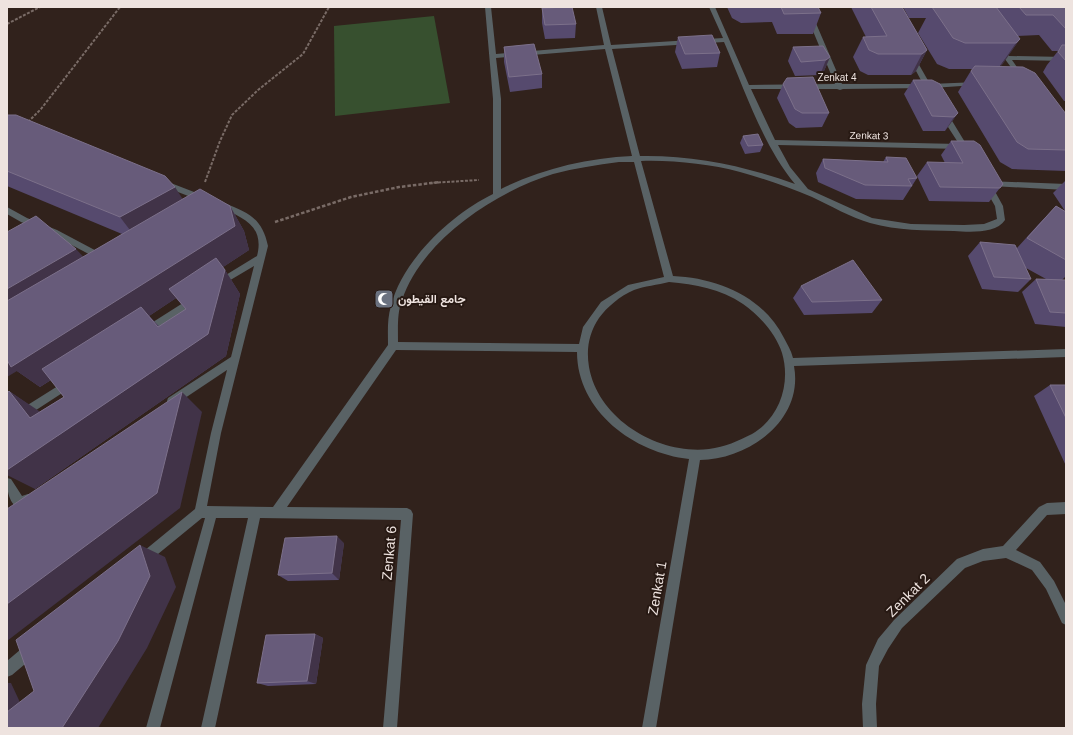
<svg xmlns="http://www.w3.org/2000/svg" width="1073" height="735" viewBox="0 0 1073 735" font-family="Helvetica,Vazirmatn,sans-serif">
<rect width="100%" height="100%" fill="#31221c"/>
<path fill="#37502f" d="M 434,16 L 450,103 L 335,116 L 334,26 Z"/>
<g fill="none" stroke-linecap="round" stroke-linejoin="round">
<path stroke="#796b66" stroke-width="2" stroke-dasharray="3 1.5" stroke-linecap="butt" d="M 7,24 L 40,7
M 28,122 L 41,109 L 120,7
M 205,182 L 220,141 L 232,115 L 258,90 L 303,54 L 329,7
M 429,183 L 479,180"/>
<path stroke="#796b66" stroke-width="2.5" stroke-dasharray="3.5 2" stroke-linecap="butt" d="M 275,222 L 351,197 L 399,187 L 440,182"/>
<path fill="#596265" fill-rule="evenodd" d="M 485,7 L 491,7 L 496,54 L 604,45 L 596,7 L 602,7 L 611,45 L 723,38 L 709,7 L 715,7 L 749,85 L 835,84 L 803,7 L 809,7 L 842,84 L 923,84 L 908,56 L 911,54 L 914,56 L 930,84 L 978,82 L 978,84 L 976,85 L 932,88 L 935,92 L 931,94 L 928,94 L 925,88 L 843,89 L 840,90 L 837,89 L 751,89 L 775,140 L 959,144 L 939,113 L 943,111 L 946,111 L 971,152 L 970,154 L 964,154 L 961,149 L 778,145 L 790,167 L 808,189 L 872,218 L 911,224 L 964,225 L 984,224 L 997,219 L 995,206 L 983,185 L 987,181 L 1066,184 L 1066,190 L 992,186 L 1003,206 L 1005,220 C 996,234 969,232 954,231 C 925,230 898,231 870,223 C 850,217 831,206 812,197 C 789,187 765,179 740,172 C 709,164 674,160 641,161 L 673,276 C 717,278 763,296 784,338 C 787,344 791,350 793,358 L 1066,349 L 1066,357 L 794,366 C 804,420 749,459 700,460 L 656,728 L 642,728 L 689,459 C 634,453 577,411 577,352 L 396,350 L 287,507 L 407,508 L 411,510 L 413,514 L 397,728 L 383,728 L 401,520 L 260,518 L 215,728 L 201,728 L 248,518 L 216,518 L 160,728 L 146,728 L 205,518 L 202,518 L 147,563 L 143,565 L 139,563 L 137,559 L 139,555 L 195,509 L 211,433 L 227,370 L 176,404 L 172,406 L 168,404 L 167,401 L 168,398 L 231,357 L 254,266 L 222,285 L 216,285 L 214,283 L 216,281 L 257,256 C 265,225 242,217 218,207 L 217,205 L 221,202 L 224,203 C 249,213 262,218 268,246 L 221,433 L 207,506 L 273,507 L 388,345 C 388,332 387,319 391,306 C 402,260 452,214 493,194 L 493,99 ZM 724,42 C 744,88 763,146 795,184 C 745,166 694,155 640,156 L 612,49 ZM 605,49 L 632,156 C 587,158 541,169 501,189 L 501,99 L 496,58 ZM 619,162 L 634,162 L 664,277 L 628,285 L 601,302 L 583,327 L 579,344 L 398,342 C 398,328 397,313 402,300 C 422,240 495,192 553,174 C 575,168 597,165 619,162 ZM 669,282 C 695,284 721,289 743,304 C 759,315 776,334 782,353 C 791,383 780,418 752,434 C 738,441 725,447 709,449 C 658,455 598,419 589,367 C 586,349 589,333 599,318 C 607,307 620,296 634,290 C 644,286 658,285 669,282 Z
M 997,46 L 1001,46 L 1009,56 L 1066,57 L 1066,61 L 1012,60 L 1024,77 L 1021,79 L 1019,78 L 996,47 Z
M 163,180 L 207,197 L 208,199 L 207,201 L 201,201 L 160,185 L 159,183 Z
M 7,207 L 27,218 L 57,230 L 106,256 L 107,258 L 106,260 L 100,260 L 51,234 L 21,222 L 7,214 Z
M 194,296 L 197,297 L 199,300 L 197,303 L 148,335 L 142,335 L 140,332 L 142,329 Z
M 69,379 L 73,380 L 74,383 L 73,386 L 7,429 L 7,418 Z
M 7,478 L 11,479 L 22,496 L 28,494 L 32,495 L 34,499 L 32,503 L 21,510 C 8,504 7,489 7,478 Z
M 1066,502 L 1066,514 L 1047,515 L 1016,550 L 1040,562 L 1054,581 L 1066,605 L 1066,625 L 1062,623 L 1046,589 L 1032,570 L 1006,558 L 983,561 L 965,568 L 902,628 L 888,649 L 879,666 L 876,704 L 877,728 L 863,728 L 862,704 L 866,665 L 878,639 L 894,620 L 957,559 L 983,549 L 1003,546 L 1039,507 L 1047,503 Z
M 32,643 L 37,644 L 38,649 L 37,654 L 12,675 L 7,677 L 7,661 L 27,644 Z"/>
</g>
<path fill="#564a6e" fill-rule="evenodd" d="M 727,7 L 818,7 L 821,13 L 813,34 L 777,34 L 772,22 L 741,23 L 732,18 Z
M 851,7 L 902,7 L 927,50 L 916,71 L 911,75 L 868,75 L 860,71 L 853,57 L 863,37 L 866,37 Z
M 903,7 L 1066,7 L 1066,101 L 1064,101 L 1043,72 L 1047,65 L 1058,51 L 1052,51 L 1039,35 L 1017,36 L 1020,39 L 1000,66 L 1066,114 L 1066,171 L 1012,169 L 1000,162 L 958,92 L 972,69 L 949,69 L 937,64 L 918,33 L 926,18 L 909,18 Z
M 542,8 L 576,24 L 575,38 L 545,39 L 542,23 Z
M 678,37 L 720,53 L 717,67 L 682,69 L 675,52 Z
M 504,47 L 542,74 L 542,88 L 510,92 L 504,62 Z
M 793,47 L 830,57 L 824,71 L 820,75 L 795,76 L 788,61 Z
M 913,80 L 958,113 L 945,131 L 923,131 L 904,94 Z
M 783,84 L 829,113 L 822,127 L 796,128 L 789,123 L 777,98 Z
M 7,115 L 183,199 L 230,206 L 244,231 L 249,250 L 223,267 L 240,294 L 226,356 L 35,489 L 9,391 L 39,412 L 64,397 L 51,380 L 40,387 L 17,371 L 84,257 L 122,234 L 7,186 ZM 176,298 L 186,310 L 159,326 L 149,316 Z
M 743,136 L 763,145 L 760,152 L 745,154 L 740,143 Z
M 951,141 L 1003,184 L 989,202 L 929,201 L 917,176 L 927,162 L 945,163 L 941,155 Z
M 886,157 L 917,178 L 903,200 L 856,199 L 818,182 L 816,173 L 823,159 L 883,162 Z
M 1066,180 L 1066,276 L 1062,280 L 1066,280 L 1066,327 L 1035,324 L 1022,292 L 1036,279 L 1046,279 L 1026,268 L 1031,279 L 1018,292 L 982,289 L 968,256 L 980,242 L 1017,248 L 1037,226 L 1056,206 L 1065,211 L 1053,193 Z
M 801,286 L 882,300 L 872,313 L 804,315 L 793,298 Z
M 1050,385 L 1066,385 L 1066,466 L 1034,396 Z
M 344,543 L 339,580 L 288,581 L 278,575 Z
M 315,634 L 323,638 L 316,684 L 268,686 L 257,683 Z"/>
<path fill="#413348" d="M 1020,39 L 1002,65 L 998,69 L 1016,43 Z
M 927,50 L 916,71 L 911,75 L 922,54 Z
M 830,57 L 824,71 L 820,75 L 826,60 Z
M 958,113 L 948,127 L 945,131 L 954,117 Z
M 175,187 L 191,212 L 139,242 L 120,217 Z
M 230,206 L 244,231 L 249,250 L 149,316 L 161,329 L 158,327 L 149,316 L 40,387 L 17,371 L 7,377 L 7,352 Z
M 76,249 L 94,268 L 7,321 L 7,289 Z
M 225,270 L 240,294 L 226,356 L 35,489 L 7,475 L 7,470 L 30,418 L 9,391 L 39,411 L 58,436 L 208,334 Z
M 182,392 L 202,412 L 180,508 L 7,641 L 7,604 Z
M 337,536 L 344,543 L 339,580 L 332,573 Z
M 140,545 L 165,557 L 176,587 L 147,648 L 98,728 L 62,728 Z
M 315,634 L 323,638 L 316,684 L 307,681 Z
M 7,683 L 11,683 L 31,726 L 7,725 Z"/>
<path fill="#675b7a" stroke="#7c708a" d="M 572,7 L 576,24 L 545,25 L 542,8 Z
M 781,7 L 818,7 L 821,13 L 784,14 Z
M 871,7 L 902,7 L 927,50 L 922,54 L 878,54 L 869,50 L 863,37 L 887,36 Z
M 932,7 L 996,7 L 1020,39 L 1016,43 L 965,43 L 953,38 Z
M 1019,7 L 1066,7 L 1066,29 L 1053,15 L 1026,15 Z
M 712,35 L 720,53 L 685,54 L 678,37 Z
M 534,44 L 542,74 L 509,77 L 504,47 Z
M 1062,45 L 1066,45 L 1066,61 L 1058,52 Z
M 823,46 L 830,57 L 826,60 L 801,62 L 793,47 Z
M 975,66 L 1023,67 L 1035,73 L 1066,114 L 1066,150 L 1028,149 L 1017,142 L 971,71 Z
M 813,77 L 829,113 L 802,113 L 795,109 L 783,84 L 787,78 Z
M 913,80 L 932,80 L 940,84 L 958,113 L 954,117 L 932,116 Z
M 7,115 L 16,115 L 165,176 L 175,187 L 120,217 L 7,171 Z
M 758,134 L 763,145 L 748,146 L 743,136 Z
M 951,141 L 974,141 L 980,145 L 1003,184 L 1000,188 L 940,187 L 927,162 L 963,163 Z
M 886,157 L 906,158 L 917,178 L 908,179 L 912,186 L 865,185 L 825,168 L 823,159 L 888,162 Z
M 200,189 L 230,206 L 235,226 L 11,367 L 7,360 L 7,301 Z
M 1056,206 L 1066,212 L 1066,260 L 1027,238 Z
M 36,216 L 76,249 L 7,289 L 7,232 Z
M 980,242 L 1015,245 L 1031,279 L 994,277 Z
M 216,258 L 225,270 L 208,334 L 7,470 L 7,393 L 9,391 L 30,418 L 64,397 L 42,369 L 141,307 L 158,327 L 186,309 L 169,289 Z
M 853,260 L 882,300 L 812,302 L 801,286 Z
M 1036,279 L 1066,280 L 1066,313 L 1050,312 Z
M 1050,385 L 1066,385 L 1066,418 Z
M 182,392 L 157,493 L 7,604 L 7,509 Z
M 337,536 L 332,573 L 278,575 L 285,538 Z
M 140,545 L 150,576 L 118,641 L 62,728 L 7,728 L 7,712 L 34,691 L 16,640 Z
M 315,634 L 307,681 L 257,683 L 266,635 Z"/>
<defs>
<g id="mosque-square" transform="scale(1)"><rect x="-9" y="-9" width="18" height="18" rx="4" fill="#6b7280" stroke="#271913"/><path d="M3.5-4.9A6 6 0 1 0 3.5 4.9A5 5 0 1 1 3.5-4.9Z" fill="#fff"/></g>
</defs>
<g fill-rule="evenodd">
<use href="#mosque-square" x="384" y="299"/>
</g>
<g text-anchor="middle" stroke-width="4" stroke-linejoin="round" paint-order="stroke">
<g font-size="10" fill="#eee3df" stroke="#271913">
<text x="837" y="81">Zenkat 4</text>
<text transform="translate(869 135) rotate(1)" y="4">Zenkat 3</text>
</g>
<g font-size="12" font-weight="bold" fill="#eee3df" stroke="#271913" text-anchor="start">
<text x="398" y="303">جامع القيطون</text>
</g>
<g font-size="14" fill="#eee3df" stroke="#271913">
<text transform="translate(389 553) rotate(-85)" y="5">Zenkat 6</text>
<text transform="translate(657 588) rotate(-80)" y="5">Zenkat 1</text>
<text transform="translate(908 595) rotate(-45)" y="5">Zenkat 2</text>
</g>
</g>
<rect width="1073" height="735" fill="none" stroke="#eee3df" stroke-width="16"/>
</svg>
